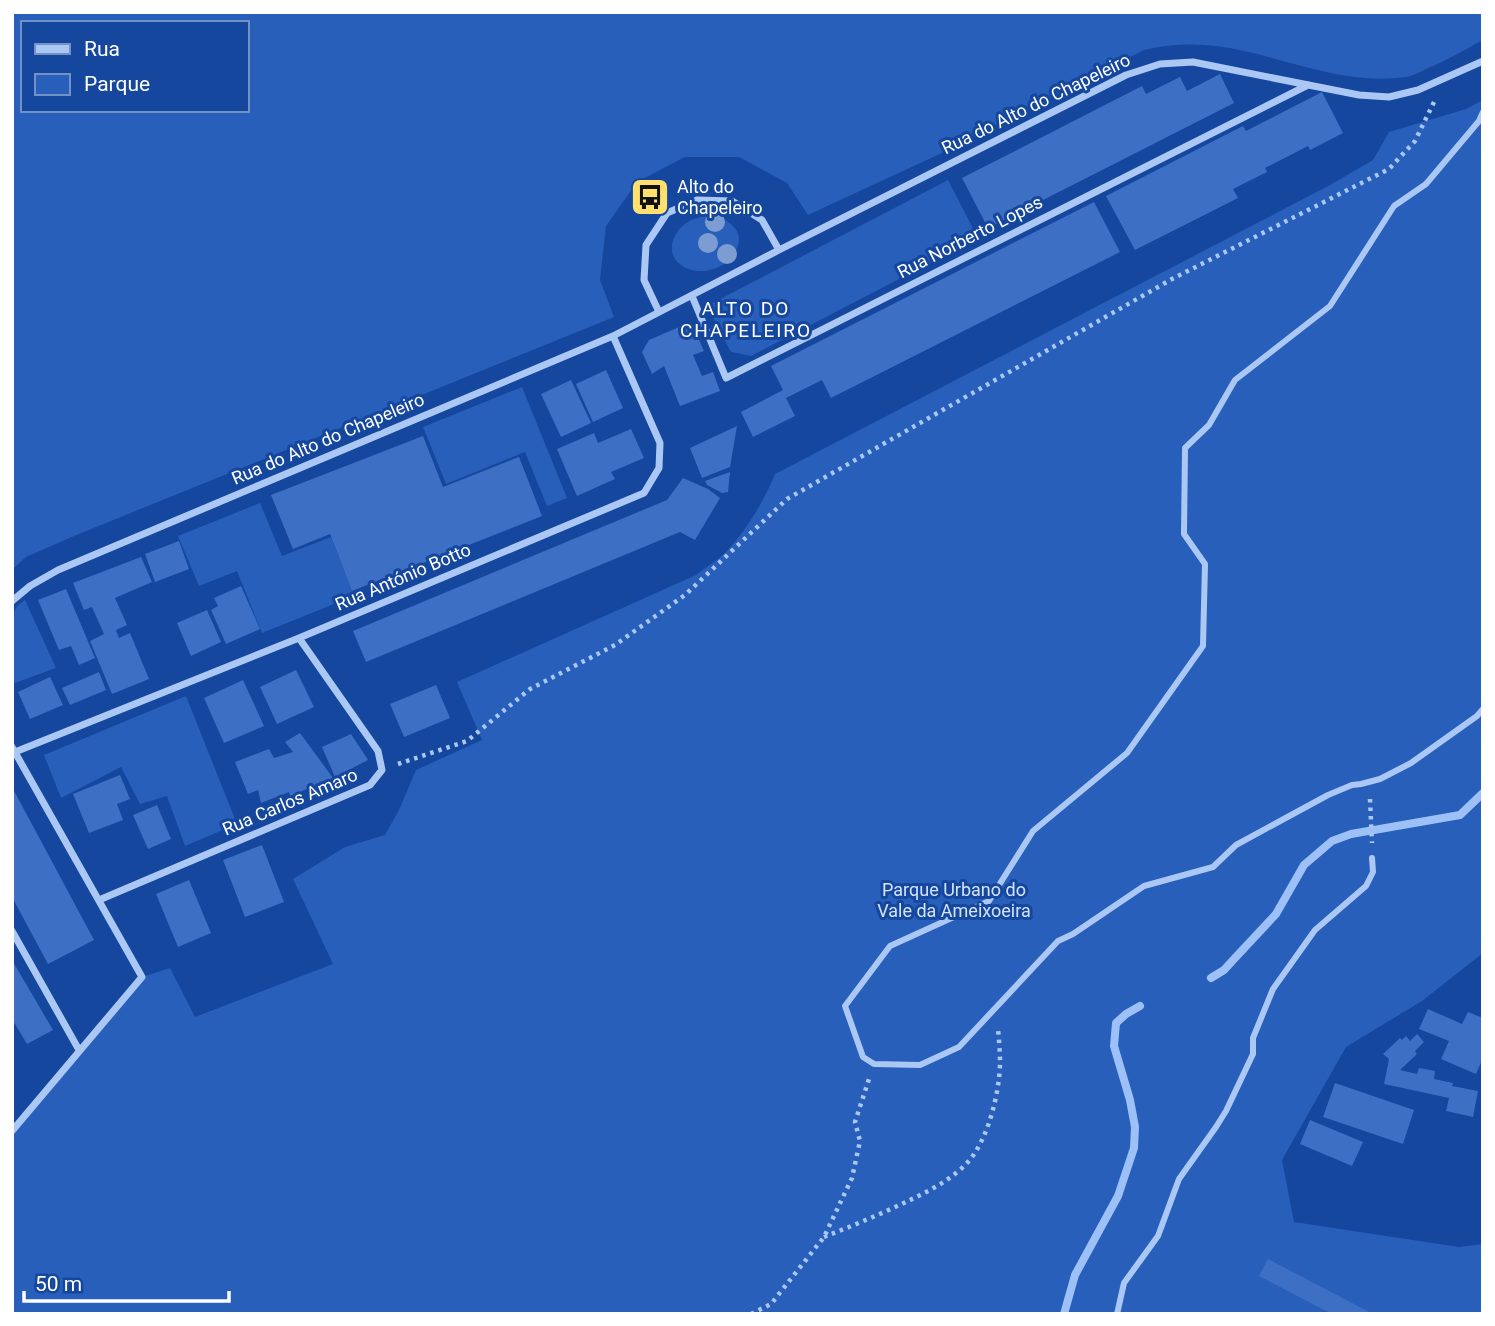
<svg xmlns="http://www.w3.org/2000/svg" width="1495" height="1326" viewBox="0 0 1495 1326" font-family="Roboto,sans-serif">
<rect width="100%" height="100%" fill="#14479d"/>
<path fill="#275fbb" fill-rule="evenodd" d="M 12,12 L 1483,12 L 1483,40 C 1464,50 1446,61 1426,69 C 1420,72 1413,76 1406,77 C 1350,85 1298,63 1244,51 C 1212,43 1177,42 1144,50 L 942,153 L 808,215 L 787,183 L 739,157 L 685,157 L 637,182 L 606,226 L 600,280 L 614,317 L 74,536 L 26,557 L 12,570 ZM 23,23 L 247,23 L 247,110 L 23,110 Z
M 1483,100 L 1483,953 L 1422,1001 L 1346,1047 L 1282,1160 L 1294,1222 L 1459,1247 L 1483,1244 L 1483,1314 L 12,1314 L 12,1131 L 142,977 L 170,968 L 195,1017 L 333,964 L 293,879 L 345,847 L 385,835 L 399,810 L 416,770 L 482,740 L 457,682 L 696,575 C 706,567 718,560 727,551 C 747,529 764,501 775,474 L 1330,185 L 1373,160 L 1389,132 L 1466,109 Z
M 948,180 L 978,238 L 751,356 L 731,352 L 707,306 Z
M 706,216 C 727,216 749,231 734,254 C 724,270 697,277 681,265 C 665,254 672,233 686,223 C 692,219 699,217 706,216 Z
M 522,387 L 567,498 L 547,506 L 525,452 L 446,484 L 423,427 Z
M 260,503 L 282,556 L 331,537 L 354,596 L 262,633 L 237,571 L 199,586 L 178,536 Z
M 25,600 L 56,668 L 12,684 L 12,616 L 17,606 Z
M 186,696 L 237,824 L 185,846 L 167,796 L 140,804 L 121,767 L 61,798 L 44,755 Z"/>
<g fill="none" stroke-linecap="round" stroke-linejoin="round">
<path stroke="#9dc0f6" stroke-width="8" d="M 1211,978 L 1224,970 L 1235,958 L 1276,914 L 1304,865 L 1332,841 L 1351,834 L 1460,815 L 1483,793
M 1064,1314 L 1075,1275 L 1118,1196 L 1134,1148 L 1135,1127 L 1130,1100 L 1114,1046 L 1116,1023 L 1126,1014 L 1140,1006"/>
</g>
<path fill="#3d70c4" d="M 1220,74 L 1234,103 L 988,228 L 962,178 L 1142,86 L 1146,94 L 1180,77 L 1187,91 Z
M 1322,92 L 1343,133 L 1310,150 L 1308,146 L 1265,168 L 1267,172 L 1233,189 L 1238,198 L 1135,250 L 1106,196 L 1243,126 L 1246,131 Z
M 1094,202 L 1120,252 L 831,398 L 822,380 L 786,398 L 795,416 L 753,437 L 741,412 L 783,390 L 771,366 Z
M 691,322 L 704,351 L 693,355 L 702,376 L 713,372 L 720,391 L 680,406 L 664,366 L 652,374 L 642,352 L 649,340 Z
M 606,370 L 623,408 L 593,422 L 576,384 Z
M 571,380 L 591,423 L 561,437 L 541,394 Z
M 737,426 L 730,467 L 702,478 L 690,448 Z
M 631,429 L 644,458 L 611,472 L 615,479 L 577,496 L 557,449 L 594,433 L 598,443 Z
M 423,436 L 443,487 L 519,457 L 542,516 L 352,591 L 330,534 L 293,549 L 271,495 Z
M 730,472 L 728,492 L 722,493 L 707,485 L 705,481 Z
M 683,478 L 708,489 L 720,498 L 695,540 L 680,532 L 366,662 L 353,631 L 667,500 Z
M 179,541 L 189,569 L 155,582 L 145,554 Z
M 141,557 L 152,582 L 115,598 L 127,625 L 116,630 L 119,638 L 130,633 L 149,679 L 112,694 L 90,641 L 104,634 L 92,607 L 84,610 L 73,583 Z
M 241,586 L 260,629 L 226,644 L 211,610 L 218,606 L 214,598 Z
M 66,589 L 95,658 L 79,665 L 71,646 L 59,650 L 38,600 Z
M 207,610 L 221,642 L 191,656 L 177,623 Z
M 296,670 L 314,707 L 277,724 L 260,687 Z
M 99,672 L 106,690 L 70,705 L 62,688 Z
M 50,677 L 63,705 L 30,719 L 18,692 Z
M 243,680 L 264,726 L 224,743 L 204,698 Z
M 436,685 L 450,718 L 404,737 L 390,704 Z
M 300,733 L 333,778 L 290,796 L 289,792 L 261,803 L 258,790 L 248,794 L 235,762 L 269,749 L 274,758 L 293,752 L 285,742 Z
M 351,734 L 368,760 L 335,777 L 322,747 Z
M 120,775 L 130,799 L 117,804 L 123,820 L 89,833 L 73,794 Z
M 12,787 L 94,940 L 48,964 L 12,897 Z
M 157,805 L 171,839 L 148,849 L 133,815 Z
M 262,845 L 284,902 L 245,917 L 223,860 Z
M 189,880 L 211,933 L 178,947 L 156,894 Z
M 12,960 L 53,1030 L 27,1044 L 12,1019 Z
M 1428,1009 L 1462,1024 L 1468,1012 L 1483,1018 L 1483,1058 L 1476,1074 L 1441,1059 L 1449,1041 L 1419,1029 Z
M 1417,1034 L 1424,1042 L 1415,1051 L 1417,1054 L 1400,1070 L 1417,1074 L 1419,1068 L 1435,1071 L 1434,1079 L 1453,1083 L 1452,1086 L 1478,1091 L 1473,1117 L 1446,1111 L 1449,1098 L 1384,1084 L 1389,1059 L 1383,1054 L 1400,1038 L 1402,1040 L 1406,1036 L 1410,1041 Z
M 1335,1083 L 1414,1110 L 1403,1144 L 1323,1117 Z
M 1310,1120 L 1363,1142 L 1352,1166 L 1300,1144 Z
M 1268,1259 L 1373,1314 L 1332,1314 L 1259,1276 Z"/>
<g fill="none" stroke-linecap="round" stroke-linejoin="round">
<path stroke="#abc7f4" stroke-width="4.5" stroke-dasharray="3.5 5" stroke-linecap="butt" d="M 398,764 L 467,741 L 530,689 L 615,645 L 685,595 L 787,499 L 1172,279 L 1389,169 L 1415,141 L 1434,102
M 1370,799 L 1372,843
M 824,1237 C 852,1226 881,1214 908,1201 C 929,1191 951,1180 967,1163 C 988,1141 1000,1091 1000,1062 C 1000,1051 999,1040 998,1029
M 751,1314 L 771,1304 L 824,1237 L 852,1178 L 860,1141 L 855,1122 L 869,1079"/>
<path stroke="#abc7f4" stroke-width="6" d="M 1483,112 L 1479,121 L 1426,184 L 1394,206 L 1330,306 L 1235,380 L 1209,425 L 1185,448 L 1184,534 L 1205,564 L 1203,646 L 1127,753 L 1033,831 L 989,901 L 890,946 L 845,1006 L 863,1057 L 874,1064 L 920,1065 L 959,1047 L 1058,941 L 1073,934 L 1144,886 L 1213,867 L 1236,845 L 1328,795 L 1352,785 L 1361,784 L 1380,779 L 1411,763 L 1477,716 L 1483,709
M 1117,1314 L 1124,1283 L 1158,1236 L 1179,1179 L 1216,1127 L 1226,1111 L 1253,1054 L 1253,1038 L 1273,989 L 1315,930 L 1366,886 L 1373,872 L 1372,858"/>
<path stroke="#abc7f4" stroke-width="7" d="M 692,296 L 726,378 L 1308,85
M 659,312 L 644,280 L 646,245 L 667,213 L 697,200 L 732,201 L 762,220 L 779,250
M 12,601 L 30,586 L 58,570 L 613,336 L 779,250 L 1126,75 L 1160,64 L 1193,62 L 1359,95 L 1389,97 L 1418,90 L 1483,61
M 12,747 L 142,977 L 12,1131
M 15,752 L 299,638 L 644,493 L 659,468 L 660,443 L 613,336
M 99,900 L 370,785 L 382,770 L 378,751 L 299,638
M 12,931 L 79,1050"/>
</g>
<g fill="#7d9dd2">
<circle cx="715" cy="222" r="10"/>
<circle cx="708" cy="243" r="10"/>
<circle cx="727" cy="254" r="10"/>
</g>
<defs>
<g id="bus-square" transform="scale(2.0125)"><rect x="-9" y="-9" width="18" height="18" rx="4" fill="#ffdf6d" stroke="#14479d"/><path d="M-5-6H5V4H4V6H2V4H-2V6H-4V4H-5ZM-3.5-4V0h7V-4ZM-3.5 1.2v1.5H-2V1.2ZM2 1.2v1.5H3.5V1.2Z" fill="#111"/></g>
</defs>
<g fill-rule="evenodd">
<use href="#bus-square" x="650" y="197"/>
</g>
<g text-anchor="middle" stroke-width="6" stroke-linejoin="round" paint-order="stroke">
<g font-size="18" fill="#fff" stroke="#14479d">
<text transform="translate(1036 104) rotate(-26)" y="6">Rua do Alto do Chapeleiro</text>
<text transform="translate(970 237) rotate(-27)" y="6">Rua Norberto Lopes</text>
<text transform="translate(328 439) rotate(-23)" y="6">Rua do Alto do Chapeleiro</text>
<text transform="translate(403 577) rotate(-23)" y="6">Rua António Botto</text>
<text transform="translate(290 802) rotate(-23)" y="6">Rua Carlos Amaro</text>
</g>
<g font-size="18" fill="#fff" stroke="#14479d" text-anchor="start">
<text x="677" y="193">Alto do<tspan x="677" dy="21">Chapeleiro</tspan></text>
</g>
<g font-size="18" fill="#d3e3fd" stroke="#14479d">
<text x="954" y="896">Parque Urbano do<tspan x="954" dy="21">Vale da Ameixoeira</tspan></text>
</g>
<g font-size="19" letter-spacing="2" fill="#fff" stroke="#14479d">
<text x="746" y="315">ALTO DO<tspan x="746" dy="22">CHAPELEIRO</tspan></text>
</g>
</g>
<rect width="1495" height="1326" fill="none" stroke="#ffffff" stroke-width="28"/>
<rect x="21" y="21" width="228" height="91" fill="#14479d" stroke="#7291c4" stroke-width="2"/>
<rect x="35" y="44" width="35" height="10" fill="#abc7f4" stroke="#7291c4" stroke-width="2"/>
<text x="84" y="56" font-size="21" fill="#ffffff">Rua</text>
<rect x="35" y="74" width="35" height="21" fill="#275fbb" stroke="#7291c4" stroke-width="2"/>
<text x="84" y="91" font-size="21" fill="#ffffff">Parque</text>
<path d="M24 1291v10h205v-10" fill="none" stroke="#ffffff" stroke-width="3.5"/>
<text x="35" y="1291" font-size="21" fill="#ffffff" stroke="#14479d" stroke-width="5" paint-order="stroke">50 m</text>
</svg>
